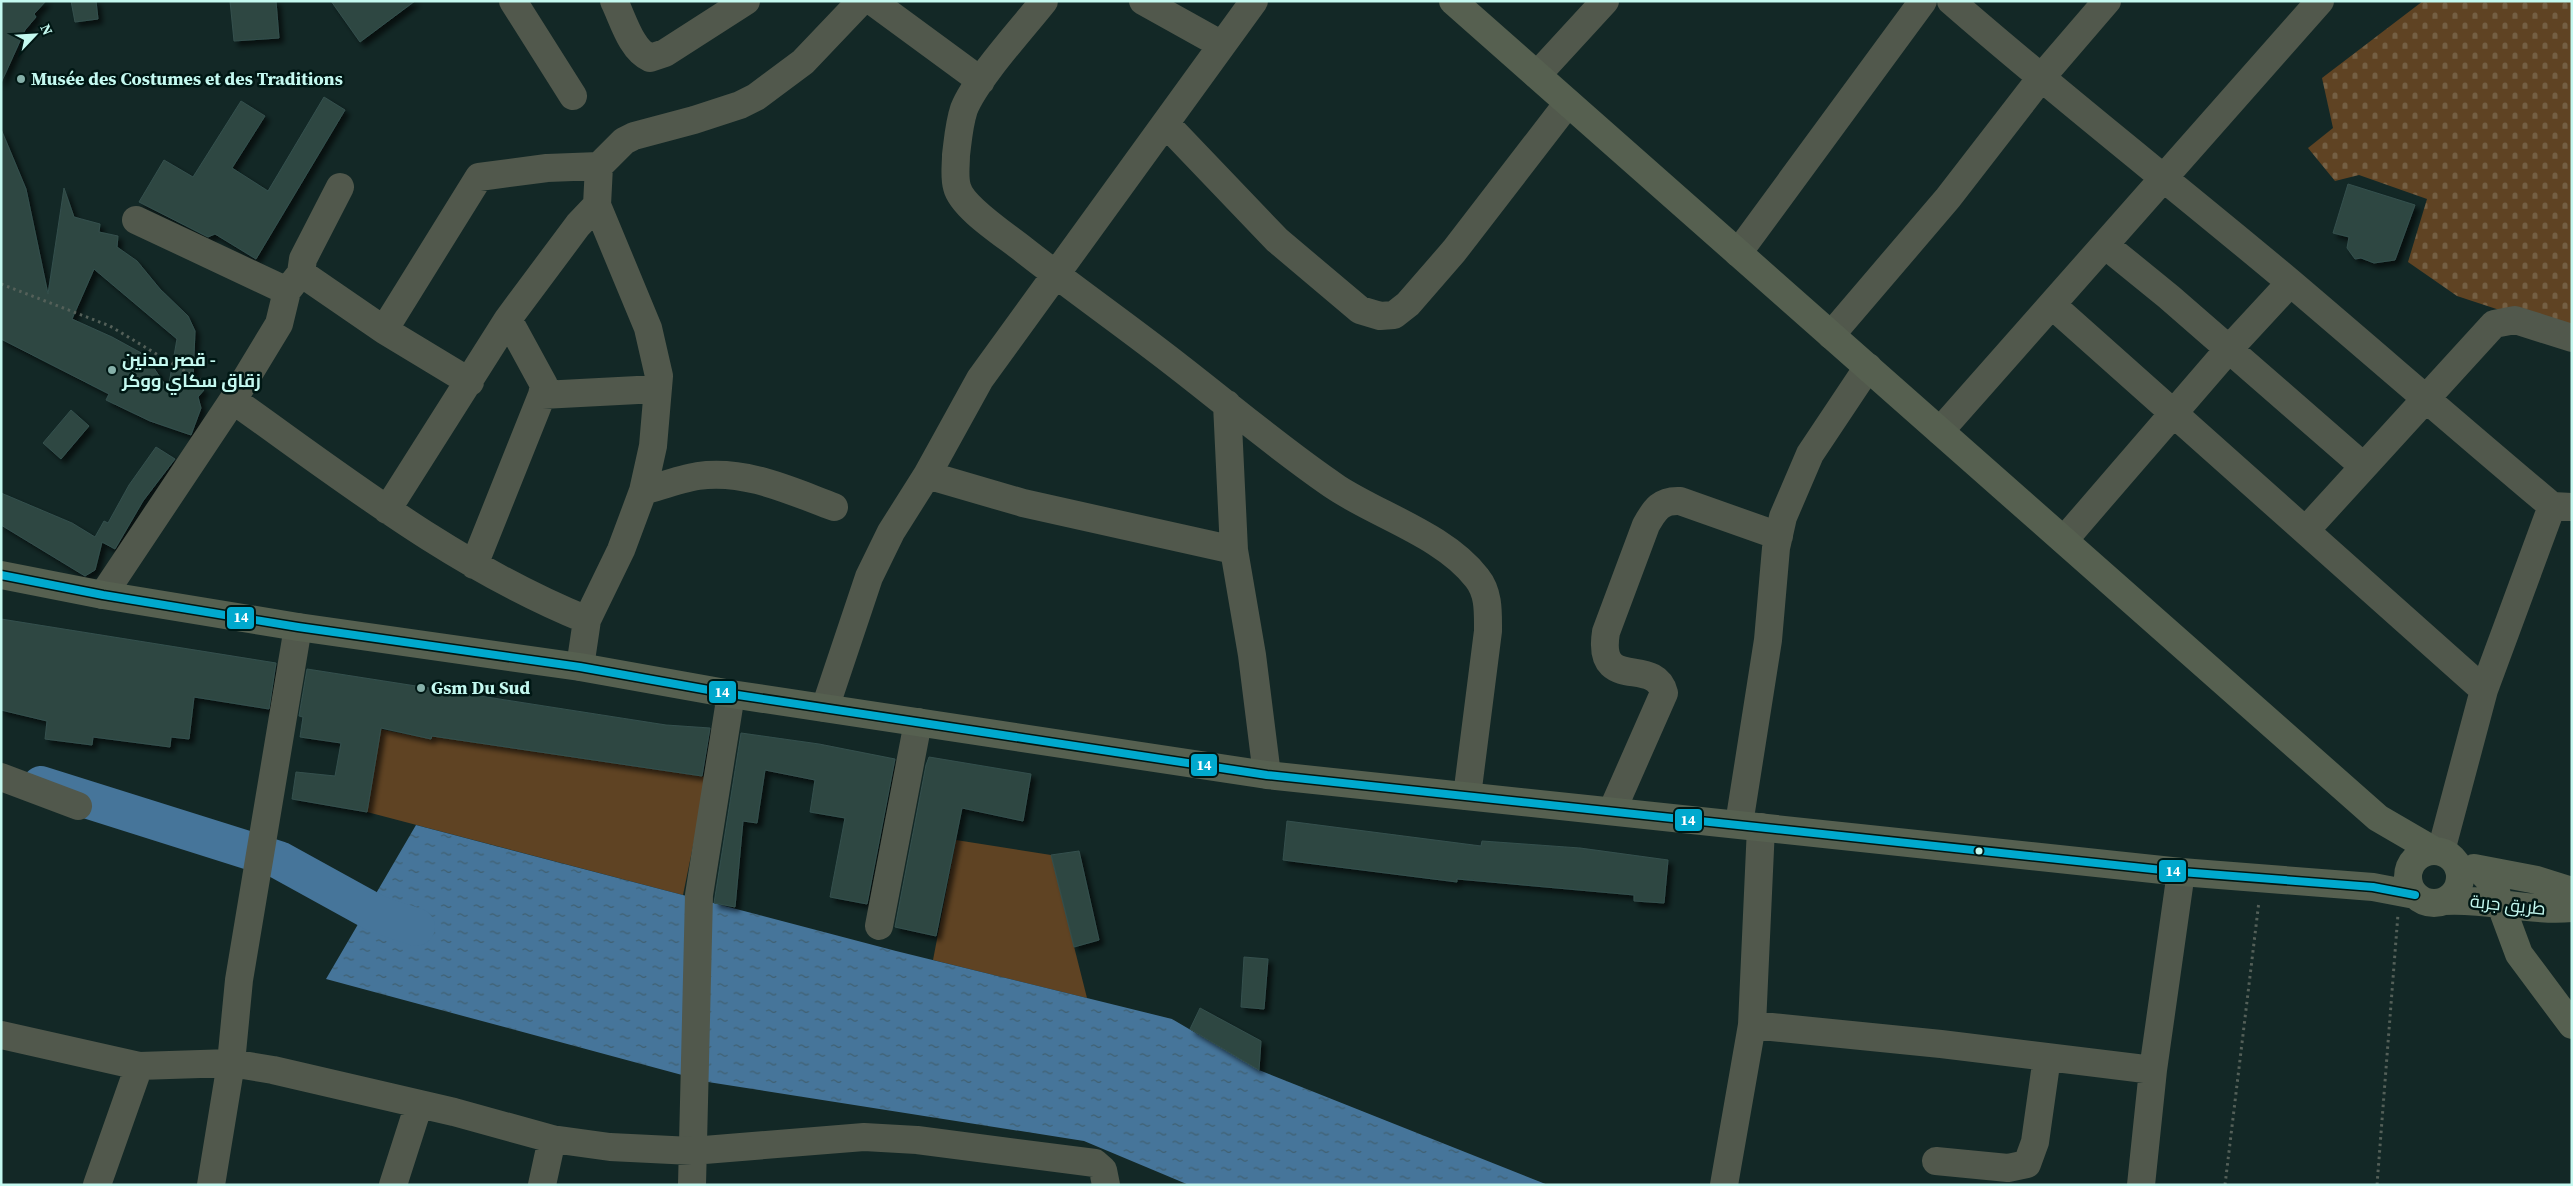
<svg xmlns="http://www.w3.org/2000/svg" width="2573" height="1186" viewBox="0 0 2573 1186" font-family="'Source Serif 4',Cairo,serif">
<defs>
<pattern id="cemetery-stones" width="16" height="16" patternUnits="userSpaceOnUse" patternTransform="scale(1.25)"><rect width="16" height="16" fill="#5f4323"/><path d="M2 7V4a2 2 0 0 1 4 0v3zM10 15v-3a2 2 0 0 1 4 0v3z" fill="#745f43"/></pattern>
<pattern id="water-ripples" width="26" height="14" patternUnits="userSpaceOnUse" patternTransform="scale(1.25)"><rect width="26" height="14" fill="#46759a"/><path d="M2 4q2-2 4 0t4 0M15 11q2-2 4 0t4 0" fill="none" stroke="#406071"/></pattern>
<filter id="shadow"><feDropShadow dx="4.5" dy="4.5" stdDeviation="2.5" flood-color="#0009"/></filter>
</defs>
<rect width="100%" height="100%" fill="#132826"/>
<path fill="#5f4323" d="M 380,729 L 431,739 L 432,736 L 707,777 L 683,895 L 367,812 Z
M 956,840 L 1051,855 L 1087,998 L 933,960 Z"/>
<path fill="url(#cemetery-stones)" d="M 2423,1 L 2572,1 L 2572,331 L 2533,321 L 2457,296 L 2408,262 L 2427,199 L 2359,175 L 2335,181 L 2308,148 L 2333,128 L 2322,78 Z"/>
<path fill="url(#water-ripples)" d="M 416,825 L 896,951 L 1172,1019 L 1259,1070 L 1548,1185 L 1189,1185 L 1084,1141 L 708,1082 L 326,979 Z"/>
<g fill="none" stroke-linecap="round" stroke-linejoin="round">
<path stroke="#46759a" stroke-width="38" d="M 41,785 L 279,860 L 377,914 L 416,927"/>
</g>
<path fill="#2d4743" stroke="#35504d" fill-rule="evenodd" filter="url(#shadow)" d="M 1,1 L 46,1 L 34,14 L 36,17 L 25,30 L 1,83 Z
M 71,1 L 96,1 L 98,19 L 75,22 Z
M 230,1 L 276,1 L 279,38 L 234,41 Z
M 331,1 L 415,1 L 360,42 Z
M 324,97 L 345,110 L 256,259 L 215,234 L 208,237 L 139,202 L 164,160 L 193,177 L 241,101 L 265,116 L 232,168 L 268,191 Z
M 1,129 L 26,189 L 48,294 L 64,188 L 74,217 L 100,224 L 99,232 L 118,236 L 117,247 L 137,261 L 160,289 L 188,316 L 195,331 L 193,380 L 204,390 L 198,397 L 201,408 L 191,435 L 150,421 L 106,400 L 109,394 L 1,339 ZM 94,269 L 177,339 L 168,389 L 145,355 L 112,337 L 72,319 Z
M 2348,184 L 2415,205 L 2395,260 L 2374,263 L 2361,258 L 2355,259 L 2347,248 L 2349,237 L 2333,233 Z
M 71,410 L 89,426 L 61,459 L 43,443 Z
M 156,447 L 175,459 L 143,501 L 115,549 L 102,542 L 95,570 L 85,576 L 1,525 L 1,493 L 72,523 L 95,537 L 104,521 L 108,523 L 129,485 Z
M 1,619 L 276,663 L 269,709 L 194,697 L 189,739 L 171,737 L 170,747 L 93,737 L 92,745 L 45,739 L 47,721 L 1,710 Z
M 307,669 L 666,725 L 710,728 L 702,776 L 432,736 L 431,739 L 381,728 L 367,812 L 292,799 L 296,772 L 335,776 L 341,743 L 300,737 L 303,717 L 299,716 Z
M 741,733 L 819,744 L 895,759 L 867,904 L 830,897 L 845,818 L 810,812 L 815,780 L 765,770 L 757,823 L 743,821 L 735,907 L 714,903 Z
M 929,757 L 1031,774 L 1023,821 L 962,808 L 936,936 L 895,927 L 926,765 Z
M 1287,821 L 1481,846 L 1482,841 L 1580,848 L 1668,860 L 1664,903 L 1634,901 L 1634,895 L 1457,879 L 1457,882 L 1283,860 Z
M 1079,851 L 1099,940 L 1074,947 L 1051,855 Z
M 1244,957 L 1268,959 L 1264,1009 L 1241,1007 Z
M 1200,1008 L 1261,1041 L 1259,1070 L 1190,1029 Z"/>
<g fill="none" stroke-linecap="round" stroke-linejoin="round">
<path stroke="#546059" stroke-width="3" stroke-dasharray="2.5 4" stroke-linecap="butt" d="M 1,284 L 110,326 L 213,388
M 2225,1185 L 2259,901
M 2377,1185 L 2398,914"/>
<path stroke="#51584c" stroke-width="28" d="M 513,1 L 573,96
M 614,1 C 623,19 631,50 650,58 L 665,53 L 746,1
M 872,1 L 981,81
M 1044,1 C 1022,29 976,79 964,109 C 959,124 958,139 956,155 C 956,165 954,177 957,187 C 962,208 1007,236 1024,250 C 1075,290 1128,327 1179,367 C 1232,408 1282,451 1337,488 C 1380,516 1445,536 1477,578 C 1489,593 1488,612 1488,631 L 1467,796
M 1143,1 L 1222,45
M 1951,1 C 2062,98 2178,188 2291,283 C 2378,357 2464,432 2552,506 L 2572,507
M 1537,75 L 1605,1
M 1166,124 L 1277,240 L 1360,310 L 1380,316 L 1394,315 L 1408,304 L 1454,251 L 1568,103
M 136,220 L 287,291
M 2105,245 L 2169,297 L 2363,466
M 1738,253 L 1923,1
M 301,273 L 303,259 L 340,187
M 2052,305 L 2484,690
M 1831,335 L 1948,198 L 2040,79 L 2107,1
M 470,382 L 384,330 L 479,177 L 547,168 L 599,166
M 542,395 L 657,389
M 233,400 L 279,324 L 287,291 L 301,273 L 384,330
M 1227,404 L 1234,550 L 1252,655 L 1267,775
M 1940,431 L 2320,1
M 927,475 L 1023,503 L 1234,550
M 643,491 C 661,486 680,479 698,476 C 745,469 791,491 834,507
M 387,510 L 508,319 L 578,225 L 597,205
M 2306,530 L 2494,324 L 2515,320 L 2572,338
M 2064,540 L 2228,350 L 2290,283
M 474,565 L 542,395 L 544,385 L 508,319
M 103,595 L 233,400 C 347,481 456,567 587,620 L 580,667
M 587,620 L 621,550 L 643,491 L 653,446 L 659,376 L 648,328 L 597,205 L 599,166 L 624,141 L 634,136 L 694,120 L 740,105 L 756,97 L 803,62 L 861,1
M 825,708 L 869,577 L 891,532 L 927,475 L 980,379 L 1254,1
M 1,777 L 78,806
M 1612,811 L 1664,693 C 1655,655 1596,694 1606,632 L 1646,525 C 1655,509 1661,500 1680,501 L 1779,536
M 1739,824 L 1768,640 L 1776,548 L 1783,517 L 1810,454 L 1868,367
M 2441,851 L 2484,690 L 2552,506
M 879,926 L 918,722
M 1752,1025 L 1941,1044 L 2153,1070
M 1,1035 L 139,1066 L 231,1063 L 273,1070 L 454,1112 L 552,1139 L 610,1147 L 692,1151 L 864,1137 L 917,1140 L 1095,1163 L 1103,1170 L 1106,1185
M 1936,1161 L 2008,1168 L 2027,1164 L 2035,1142 L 2047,1057
M 97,1185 L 139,1066
M 211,1185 L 231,1063 L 239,980 L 298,627
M 393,1185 L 419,1104
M 542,1185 L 552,1139
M 692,1185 L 699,895 L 731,694
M 1724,1185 L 1752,1025 L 1761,827
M 2141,1185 L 2153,1070 L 2181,872"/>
<path stroke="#566050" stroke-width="28" d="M 1453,1 L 2378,818 L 2433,850
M 1,575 L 103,595 L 298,627 L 580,667 L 731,694 L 1267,775 L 2181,872 L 2373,887 L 2415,895
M2408 877a26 26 0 1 1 52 0a26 26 0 1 1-52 0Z
M 2474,868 L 2537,880 L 2572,891
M 2480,870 L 2493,884 L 2519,954 L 2572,1025
M 2444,901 C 2487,898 2529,912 2572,908"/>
<g stroke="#001714" stroke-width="11">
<path id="bus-1" d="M 1,575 L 103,595 L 298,627 L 580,667 L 731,694 L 1267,775 L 2181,872 L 2373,887 L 2415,895"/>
</g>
<use href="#bus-1" stroke="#00a9ce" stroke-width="8"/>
</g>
<g fill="#86b0a9" stroke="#001714" stroke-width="2">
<circle cx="21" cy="79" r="5"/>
<circle cx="112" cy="370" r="5"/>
<circle cx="421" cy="688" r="5"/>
</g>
<circle fill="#c4f9f0" stroke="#001714" stroke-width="2" cx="1979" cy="851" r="4.5"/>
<g text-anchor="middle" stroke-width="5" stroke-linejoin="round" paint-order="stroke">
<g font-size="18" font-weight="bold" fill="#c4f9f0" stroke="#001714" text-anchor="start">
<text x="31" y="85">Musée des Costumes et des Traditions</text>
<text x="122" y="366">قصر مدنين -<tspan x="122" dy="21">زقاق سكاي ووكر</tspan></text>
<text x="431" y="694">Gsm Du Sud</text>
</g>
<g font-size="18" fill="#c4f9f0" stroke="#001714">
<text transform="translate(2508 905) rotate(6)" y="6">طريق جربة</text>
</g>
</g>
<g stroke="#001714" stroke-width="2">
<rect x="226" y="606" width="29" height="24" rx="5" fill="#00a9ce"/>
<rect x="708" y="680" width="29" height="24" rx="5" fill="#00a9ce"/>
<rect x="1190" y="753" width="28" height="24" rx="5" fill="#00a9ce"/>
<rect x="1674" y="808" width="29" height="24" rx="5" fill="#00a9ce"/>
<rect x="2158" y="859" width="29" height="24" rx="5" fill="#00a9ce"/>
</g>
<g font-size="14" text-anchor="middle" font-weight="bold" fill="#fff">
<text x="241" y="622">14</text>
<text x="722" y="697">14</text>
<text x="1204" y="770">14</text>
<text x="1688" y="825">14</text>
<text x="2173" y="876">14</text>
</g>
<rect width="2573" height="1186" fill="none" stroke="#c4f9f0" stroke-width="5"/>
<g transform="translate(35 35) rotate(65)" stroke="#001714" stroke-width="4" paint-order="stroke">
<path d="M0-4L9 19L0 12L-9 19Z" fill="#c4f9f0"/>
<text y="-8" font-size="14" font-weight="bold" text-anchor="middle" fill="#c4f9f0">N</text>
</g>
</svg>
